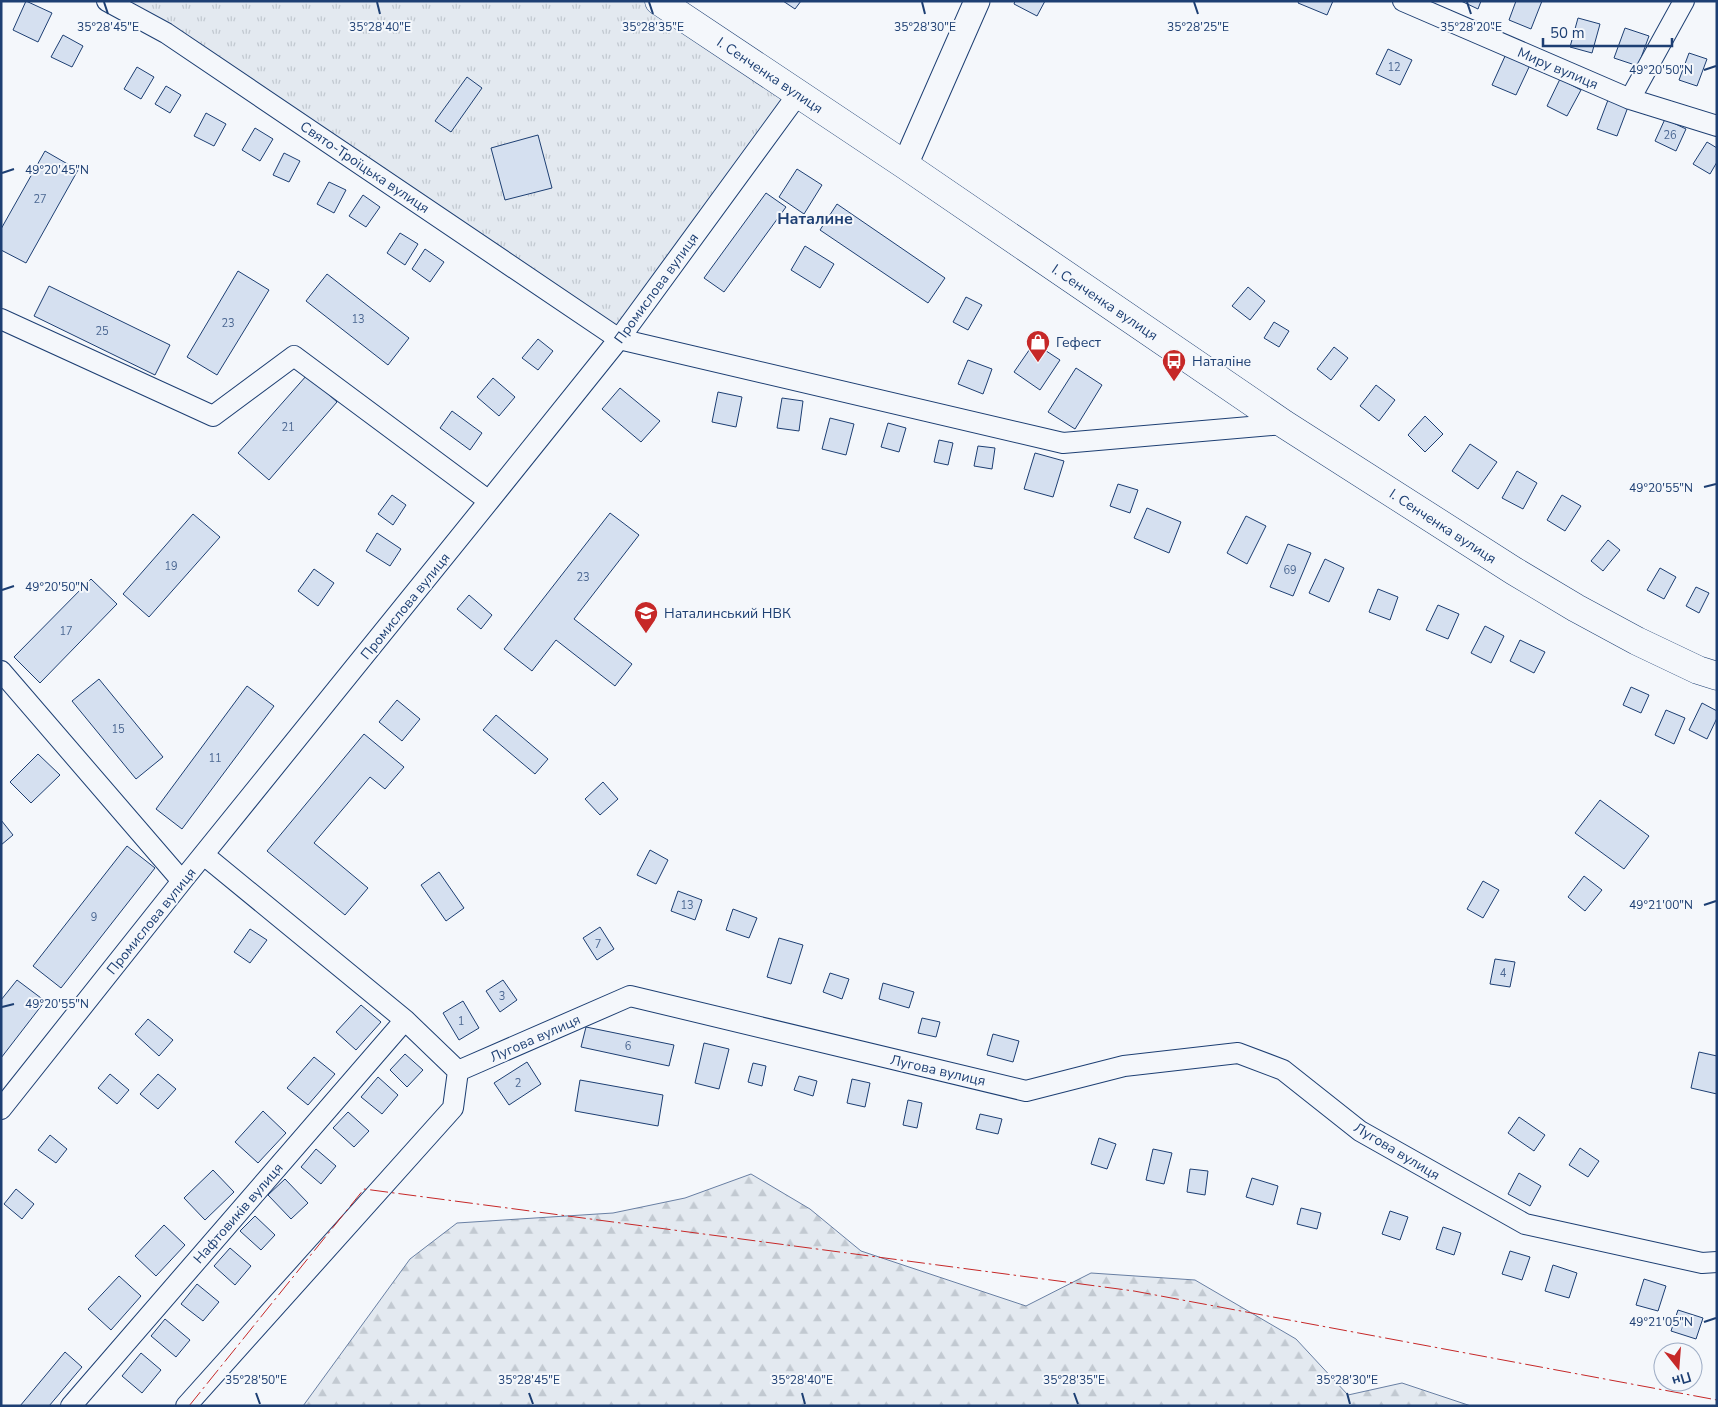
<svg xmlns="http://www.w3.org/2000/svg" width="1718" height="1407" viewBox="0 0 1718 1407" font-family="'Nunito Sans',sans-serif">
<defs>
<pattern id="grass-tufts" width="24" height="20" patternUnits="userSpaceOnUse" patternTransform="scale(1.25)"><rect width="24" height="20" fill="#e3e9f0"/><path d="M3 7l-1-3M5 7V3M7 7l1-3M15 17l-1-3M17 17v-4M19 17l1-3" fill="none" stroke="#c2c9d1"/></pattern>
<pattern id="forest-firs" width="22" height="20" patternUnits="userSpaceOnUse" patternTransform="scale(1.25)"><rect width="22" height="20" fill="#e3e9f0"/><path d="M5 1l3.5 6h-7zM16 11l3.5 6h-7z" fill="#c2c9d1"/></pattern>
</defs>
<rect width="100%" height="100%" fill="#f4f7fb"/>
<path fill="url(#grass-tufts)" stroke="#687fa3" d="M 107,1 L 659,1 L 798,94 L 619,339 Z"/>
<path fill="url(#forest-firs)" stroke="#687fa3" d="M 751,1174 L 810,1209 L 861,1251 L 1026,1306 L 1091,1273 L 1195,1280 L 1296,1339 L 1348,1395 L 1402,1383 L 1471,1406 L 303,1406 L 410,1259 L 457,1223 L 613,1213 L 685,1198 Z"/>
<path fill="#d5e0f0" stroke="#1d3f73" d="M 26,1 L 52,13 L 38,42 L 13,30 Z
M 783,1 L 801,1 L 795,9 Z
M 1015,1 L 1045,1 L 1037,16 L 1014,4 Z
M 1299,1 L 1333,1 L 1327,15 L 1298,3 Z
M 1461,1 L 1481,1 L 1478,9 Z
M 1516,1 L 1542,1 L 1531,29 L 1509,20 Z
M 1578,18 L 1600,24 L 1592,53 L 1570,47 Z
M 1625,28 L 1649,36 L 1638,66 L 1614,58 Z
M 63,35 L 83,46 L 72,67 L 51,57 Z
M 1388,49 L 1412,60 L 1400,85 L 1376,74 Z
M 1689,53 L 1707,59 L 1697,86 L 1679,80 Z
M 1506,54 L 1530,65 L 1516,95 L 1492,85 Z
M 137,67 L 154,77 L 141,99 L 124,89 Z
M 467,77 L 482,88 L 451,132 L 435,121 Z
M 1560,79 L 1581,90 L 1567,116 L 1547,106 Z
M 166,86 L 181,95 L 170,113 L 155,104 Z
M 1608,100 L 1628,107 L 1617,136 L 1597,129 Z
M 206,113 L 226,124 L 214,146 L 194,136 Z
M 1665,119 L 1686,129 L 1676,151 L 1655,141 Z
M 255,128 L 273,139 L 260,161 L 242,150 Z
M 538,135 L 552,188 L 505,200 L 491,148 Z
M 1707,142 L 1717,148 L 1717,162 L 1710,174 L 1693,164 Z
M 45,151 L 78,170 L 26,263 L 1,250 L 1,229 Z
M 284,153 L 300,161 L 289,182 L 273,175 Z
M 797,169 L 822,185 L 804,214 L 779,197 Z
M 329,182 L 346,190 L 334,213 L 317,204 Z
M 766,193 L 786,207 L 724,292 L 704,278 Z
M 363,195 L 380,207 L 366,227 L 349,216 Z
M 837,204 L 945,278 L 928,303 L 820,230 Z
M 400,233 L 418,244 L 405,265 L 387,253 Z
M 805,246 L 834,264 L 820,288 L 791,270 Z
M 425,249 L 444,262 L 430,282 L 412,269 Z
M 238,271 L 269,290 L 217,375 L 187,357 Z
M 327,274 L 409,338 L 388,365 L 306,301 Z
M 49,286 L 170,345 L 155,375 L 34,316 Z
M 1248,287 L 1265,301 L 1250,320 L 1232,306 Z
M 966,297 L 982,305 L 968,330 L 953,322 Z
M 1274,322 L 1289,331 L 1279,347 L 1264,338 Z
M 538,339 L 553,351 L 538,370 L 522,358 Z
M 1034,343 L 1060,360 L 1040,390 L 1014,372 Z
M 1334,347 L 1348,358 L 1331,380 L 1317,369 Z
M 968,360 L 992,369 L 983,394 L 958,384 Z
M 1076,368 L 1102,385 L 1075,429 L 1048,412 Z
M 307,375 L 337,402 L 269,480 L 238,453 Z
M 493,378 L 515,397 L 499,416 L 477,397 Z
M 1376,385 L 1395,400 L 1379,421 L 1360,406 Z
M 620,388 L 660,421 L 641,442 L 602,409 Z
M 718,392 L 742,397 L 736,427 L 712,422 Z
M 782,398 L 803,401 L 799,431 L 777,428 Z
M 452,411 L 482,433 L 470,450 L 440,428 Z
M 1425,416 L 1443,434 L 1425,452 L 1408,435 Z
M 830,418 L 854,424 L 846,455 L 822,449 Z
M 888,423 L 906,428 L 899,452 L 881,447 Z
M 939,440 L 953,443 L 948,465 L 934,462 Z
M 1470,444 L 1497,462 L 1478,489 L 1452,471 Z
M 978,446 L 995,448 L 992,469 L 974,466 Z
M 1035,453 L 1064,461 L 1053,497 L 1024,489 Z
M 1517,471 L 1537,483 L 1523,509 L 1502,498 Z
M 1118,484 L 1138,490 L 1130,513 L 1110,506 Z
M 392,495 L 406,505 L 393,525 L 378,514 Z
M 1562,495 L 1581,506 L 1565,531 L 1547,520 Z
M 1147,508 L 1181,522 L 1169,553 L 1134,538 Z
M 610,513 L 639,535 L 574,619 L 632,664 L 615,686 L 556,640 L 532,671 L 504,649 Z
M 193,514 L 220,537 L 149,617 L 123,594 Z
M 1246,516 L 1266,526 L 1247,564 L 1227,553 Z
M 377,533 L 401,549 L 390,566 L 366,551 Z
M 1608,540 L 1620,550 L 1603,571 L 1591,561 Z
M 1288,544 L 1311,553 L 1293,596 L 1270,587 Z
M 1325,559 L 1344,568 L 1329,602 L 1309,593 Z
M 1660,568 L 1676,577 L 1664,599 L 1647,590 Z
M 314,569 L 334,583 L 318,606 L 298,591 Z
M 91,579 L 117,604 L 40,683 L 14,657 Z
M 1696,587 L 1709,593 L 1699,613 L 1686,606 Z
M 1378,589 L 1398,597 L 1390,620 L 1369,612 Z
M 469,595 L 492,615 L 481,629 L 457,609 Z
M 1438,605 L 1459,614 L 1448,639 L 1426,630 Z
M 1485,626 L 1504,636 L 1491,663 L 1471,653 Z
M 1520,640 L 1545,652 L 1534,673 L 1510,661 Z
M 99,679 L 163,757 L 136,779 L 72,701 Z
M 247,686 L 274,706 L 182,829 L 156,809 Z
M 1631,687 L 1649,695 L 1641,713 L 1623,705 Z
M 397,700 L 420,719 L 402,741 L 379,722 Z
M 1702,703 L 1717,711 L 1717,718 L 1707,739 L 1689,730 Z
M 1666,710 L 1685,718 L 1674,744 L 1655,735 Z
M 496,715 L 548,759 L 535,774 L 483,730 Z
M 364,734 L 404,767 L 385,789 L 370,777 L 314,843 L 368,888 L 345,915 L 267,851 Z
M 38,754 L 60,775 L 31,803 L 10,782 Z
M 603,782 L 618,799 L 600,815 L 585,799 Z
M 1600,800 L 1649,836 L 1624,869 L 1575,833 Z
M 1,820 L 13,835 L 1,845 Z
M 127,846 L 155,868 L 61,988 L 33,966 Z
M 650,850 L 668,860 L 656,884 L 637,875 Z
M 439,872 L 464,908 L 446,921 L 421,885 Z
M 1584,876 L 1602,890 L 1585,911 L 1568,897 Z
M 1483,881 L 1499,890 L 1483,918 L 1467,909 Z
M 678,891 L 702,900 L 695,920 L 671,911 Z
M 733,909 L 757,918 L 749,938 L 726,930 Z
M 600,927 L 614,949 L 597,960 L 583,938 Z
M 250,929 L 267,940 L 250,963 L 234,952 Z
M 779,938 L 803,945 L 791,984 L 767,977 Z
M 1495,959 L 1515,962 L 1510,987 L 1490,984 Z
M 830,973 L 849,979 L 842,999 L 823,992 Z
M 17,980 L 45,1001 L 1,1058 L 1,1000 Z
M 503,980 L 517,1000 L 500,1012 L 486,991 Z
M 883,983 L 914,992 L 909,1008 L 879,999 Z
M 463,1001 L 479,1028 L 459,1040 L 443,1013 Z
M 361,1005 L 381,1022 L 356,1050 L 336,1032 Z
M 922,1018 L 940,1022 L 936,1037 L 918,1033 Z
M 148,1019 L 173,1040 L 159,1056 L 135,1034 Z
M 586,1027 L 674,1045 L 669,1066 L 581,1047 Z
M 993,1034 L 1019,1041 L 1013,1062 L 987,1055 Z
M 704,1043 L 729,1049 L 719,1089 L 695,1083 Z
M 1699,1052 L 1717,1056 L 1717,1094 L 1691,1088 Z
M 405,1054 L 423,1070 L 407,1087 L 390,1070 Z
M 314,1057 L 335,1074 L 308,1105 L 287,1088 Z
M 527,1062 L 541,1084 L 509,1105 L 494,1083 Z
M 753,1063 L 766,1066 L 762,1086 L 748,1082 Z
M 110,1074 L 129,1090 L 117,1104 L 98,1088 Z
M 158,1074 L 176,1089 L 158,1109 L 140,1094 Z
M 799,1076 L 817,1081 L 813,1096 L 794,1090 Z
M 378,1077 L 398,1095 L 382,1114 L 361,1097 Z
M 852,1079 L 870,1083 L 865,1107 L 847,1103 Z
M 580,1080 L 663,1095 L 658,1126 L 575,1111 Z
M 908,1100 L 922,1103 L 917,1128 L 903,1125 Z
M 263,1111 L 286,1133 L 258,1163 L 235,1142 Z
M 348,1112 L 369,1131 L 354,1147 L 333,1128 Z
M 980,1114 L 1002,1119 L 998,1134 L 976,1129 Z
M 1519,1117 L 1545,1135 L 1534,1151 L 1508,1133 Z
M 50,1135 L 67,1149 L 56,1163 L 38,1150 Z
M 1099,1138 L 1116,1144 L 1107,1169 L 1091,1164 Z
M 1580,1148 L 1599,1161 L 1588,1177 L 1569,1165 Z
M 316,1149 L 336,1166 L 321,1184 L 301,1167 Z
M 1153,1149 L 1172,1153 L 1164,1184 L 1146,1180 Z
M 1190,1169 L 1208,1171 L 1205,1195 L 1187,1192 Z
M 213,1170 L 234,1192 L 205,1220 L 184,1198 Z
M 1519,1173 L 1541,1186 L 1530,1206 L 1508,1194 Z
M 1252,1178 L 1278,1186 L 1273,1205 L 1246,1197 Z
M 285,1179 L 308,1203 L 291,1219 L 268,1195 Z
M 16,1189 L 34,1204 L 22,1219 L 4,1204 Z
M 1301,1208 L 1321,1213 L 1317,1229 L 1297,1224 Z
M 1390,1211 L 1408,1217 L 1400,1240 L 1382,1234 Z
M 255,1216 L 275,1235 L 261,1250 L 240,1231 Z
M 164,1225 L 185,1245 L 156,1276 L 135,1256 Z
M 1443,1227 L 1461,1233 L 1454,1255 L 1436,1249 Z
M 230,1248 L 251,1266 L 235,1285 L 214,1266 Z
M 1510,1251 L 1530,1257 L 1522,1280 L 1502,1274 Z
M 1553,1265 L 1577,1273 L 1569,1298 L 1545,1291 Z
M 119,1276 L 141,1296 L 111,1330 L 88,1309 Z
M 1644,1279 L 1666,1286 L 1658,1311 L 1636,1305 Z
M 197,1284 L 219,1302 L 203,1321 L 181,1304 Z
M 1678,1310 L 1703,1318 L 1696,1339 L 1671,1331 Z
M 165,1319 L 190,1340 L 176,1357 L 151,1336 Z
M 65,1352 L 82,1367 L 49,1406 L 20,1406 Z
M 141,1353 L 161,1370 L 142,1393 L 122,1376 Z"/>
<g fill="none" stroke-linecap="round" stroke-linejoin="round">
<g stroke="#1d3f73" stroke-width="22">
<path id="minor" d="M 107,1 L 166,33 L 619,339 L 1063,443 L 1284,424
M 1403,1 L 1630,99 L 1717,126
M 1630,99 L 1684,1
M 1,319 L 213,416 L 294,356 L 489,501
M 1,671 L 182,881
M 204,855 L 405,1020 L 458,1071 L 630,996 L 1026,1091 L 1124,1066 L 1238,1053 L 1283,1070 L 1360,1131 L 1525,1224 L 1702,1263 L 1717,1262
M 1,1109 L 182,881 L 489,501 L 619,339 L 798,94
M 71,1406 L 405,1020
M 186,1406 L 453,1108 L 458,1071"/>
</g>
<g stroke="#1d3f73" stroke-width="27">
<path id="major" d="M 905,165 L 977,1"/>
</g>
<g stroke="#1d3f73" stroke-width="29">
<path id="highway" d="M 659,1 L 905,165 L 1284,424 L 1514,571 L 1576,608 L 1637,641 L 1698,670 L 1717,676"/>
</g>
<use href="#minor" stroke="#f4f7fb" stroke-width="20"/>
<use href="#major" stroke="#f4f7fb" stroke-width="25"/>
<use href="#highway" stroke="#f4f7fb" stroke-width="28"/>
<path stroke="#c62828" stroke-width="1" stroke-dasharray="18 4 2.5 4" stroke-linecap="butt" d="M 189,1406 L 364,1189 L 1134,1291 L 1717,1400"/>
</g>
<path fill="none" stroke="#1d3f73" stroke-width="2" d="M 104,2 L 108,14M 377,2 L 380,14M 649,2 L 653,14M 922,2 L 925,14M 1194,2 L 1198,14M 1467,2 L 1471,14M 1704,70 L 1716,66M 2,173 L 14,169M 1704,487 L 1716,484M 2,590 L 14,586M 1704,905 L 1716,901M 2,1007 L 14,1004M 1704,1322 L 1716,1318M 256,1393 L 260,1404M 529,1393 L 533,1404M 802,1393 L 805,1404M 1074,1393 L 1078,1404M 1347,1393 L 1350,1404"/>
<defs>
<g id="shop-pin" transform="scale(1.25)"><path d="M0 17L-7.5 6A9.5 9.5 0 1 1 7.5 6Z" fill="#c62828" stroke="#f4f7fb"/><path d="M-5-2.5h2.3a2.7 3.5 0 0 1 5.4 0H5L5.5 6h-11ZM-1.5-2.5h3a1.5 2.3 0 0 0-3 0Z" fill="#fff"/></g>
<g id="bus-pin" transform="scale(1.25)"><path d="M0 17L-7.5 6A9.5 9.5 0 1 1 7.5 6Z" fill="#c62828" stroke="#f4f7fb"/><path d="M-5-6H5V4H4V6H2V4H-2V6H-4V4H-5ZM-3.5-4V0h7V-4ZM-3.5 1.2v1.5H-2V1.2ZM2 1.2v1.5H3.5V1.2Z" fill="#fff"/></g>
<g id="school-pin" transform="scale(1.25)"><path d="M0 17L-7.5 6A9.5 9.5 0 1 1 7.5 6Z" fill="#c62828" stroke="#f4f7fb"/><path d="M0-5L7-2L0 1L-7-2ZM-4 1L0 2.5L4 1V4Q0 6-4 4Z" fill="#fff"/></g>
</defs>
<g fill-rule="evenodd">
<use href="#shop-pin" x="1038" y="342"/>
<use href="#bus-pin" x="1174" y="361"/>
<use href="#school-pin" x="646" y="613"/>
</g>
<g text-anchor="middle" stroke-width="4" stroke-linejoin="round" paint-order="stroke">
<g font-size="11" fill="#4b6792">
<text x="1394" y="71">12</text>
<text x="1670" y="139">26</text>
<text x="40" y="203">27</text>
<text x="358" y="323">13</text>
<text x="228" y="327">23</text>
<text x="102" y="335">25</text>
<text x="288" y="431">21</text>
<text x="171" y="570">19</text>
<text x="1290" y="574">69</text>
<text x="583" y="581">23</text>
<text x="66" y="635">17</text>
<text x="118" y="733">15</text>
<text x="215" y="762">11</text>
<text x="687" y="909">13</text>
<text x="94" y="921">9</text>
<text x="598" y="948">7</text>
<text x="1503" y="977">4</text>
<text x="502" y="1000">3</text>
<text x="461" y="1025">1</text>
<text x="628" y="1050">6</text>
<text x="518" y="1087">2</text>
</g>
<g font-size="14" fill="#1d3f73" stroke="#f4f7fb">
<text transform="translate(1558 68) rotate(23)" y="5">Миру вулиця</text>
<text transform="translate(770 75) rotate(34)" y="5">І. Сенченка вулиця</text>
<text transform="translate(365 167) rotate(34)" y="5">Свято-Троїцька вулиця</text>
<text transform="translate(656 288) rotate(-54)" y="5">Промислова вулиця</text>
<text transform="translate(1105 302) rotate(34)" y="5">І. Сенченка вулиця</text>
<text transform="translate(1443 526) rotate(33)" y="5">І. Сенченка вулиця</text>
<text transform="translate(405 606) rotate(-51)" y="5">Промислова вулиця</text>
<text transform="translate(151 921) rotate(-51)" y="5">Промислова вулиця</text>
<text transform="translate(535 1038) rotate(-24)" y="5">Лугова вулиця</text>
<text transform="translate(938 1070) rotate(13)" y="5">Лугова вулиця</text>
<text transform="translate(1397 1151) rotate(31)" y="5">Лугова вулиця</text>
<text transform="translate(238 1213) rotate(-49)" y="5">Нафтовиків вулиця</text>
</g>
<g font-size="14" fill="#1d3f73" stroke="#f4f7fb" text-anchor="start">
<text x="1056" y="347">Гефест</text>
<text x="1192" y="366">Наталіне</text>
<text x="664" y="618">Наталинський НВК</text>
</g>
<g font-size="16" font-weight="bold" fill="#1d3f73" stroke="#f4f7fb">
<text x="815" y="224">Наталине</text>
</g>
</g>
<g font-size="12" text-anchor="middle" fill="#1d3f73" stroke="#f4f7fb" stroke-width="4" stroke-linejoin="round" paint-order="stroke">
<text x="108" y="31">35°28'45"E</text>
<text x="380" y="31">35°28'40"E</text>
<text x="653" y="31">35°28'35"E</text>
<text x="925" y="31">35°28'30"E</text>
<text x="1198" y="31">35°28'25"E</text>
<text x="1471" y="31">35°28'20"E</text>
<text x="1661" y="74">49°20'50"N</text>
<text x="57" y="174">49°20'45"N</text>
<text x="1661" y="492">49°20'55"N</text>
<text x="57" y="591">49°20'50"N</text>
<text x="1661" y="909">49°21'00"N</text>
<text x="57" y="1008">49°20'55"N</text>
<text x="1661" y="1326">49°21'05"N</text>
<text x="256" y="1384">35°28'50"E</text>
<text x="529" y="1384">35°28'45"E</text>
<text x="802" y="1384">35°28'40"E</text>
<text x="1074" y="1384">35°28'35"E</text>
<text x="1347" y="1384">35°28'30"E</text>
</g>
<rect width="1718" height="1407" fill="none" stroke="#1d3f73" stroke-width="5"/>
<g transform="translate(1678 1367) rotate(163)"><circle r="24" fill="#f4f7fb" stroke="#9eadc5"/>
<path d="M0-4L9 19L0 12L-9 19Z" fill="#c62828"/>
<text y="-8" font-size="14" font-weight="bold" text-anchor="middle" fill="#1d3f73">Пн</text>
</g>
<path d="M1543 38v8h129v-8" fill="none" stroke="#1d3f73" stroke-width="2.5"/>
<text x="1550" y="38" font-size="15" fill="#1d3f73" stroke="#f4f7fb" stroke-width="4" paint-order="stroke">50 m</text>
</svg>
